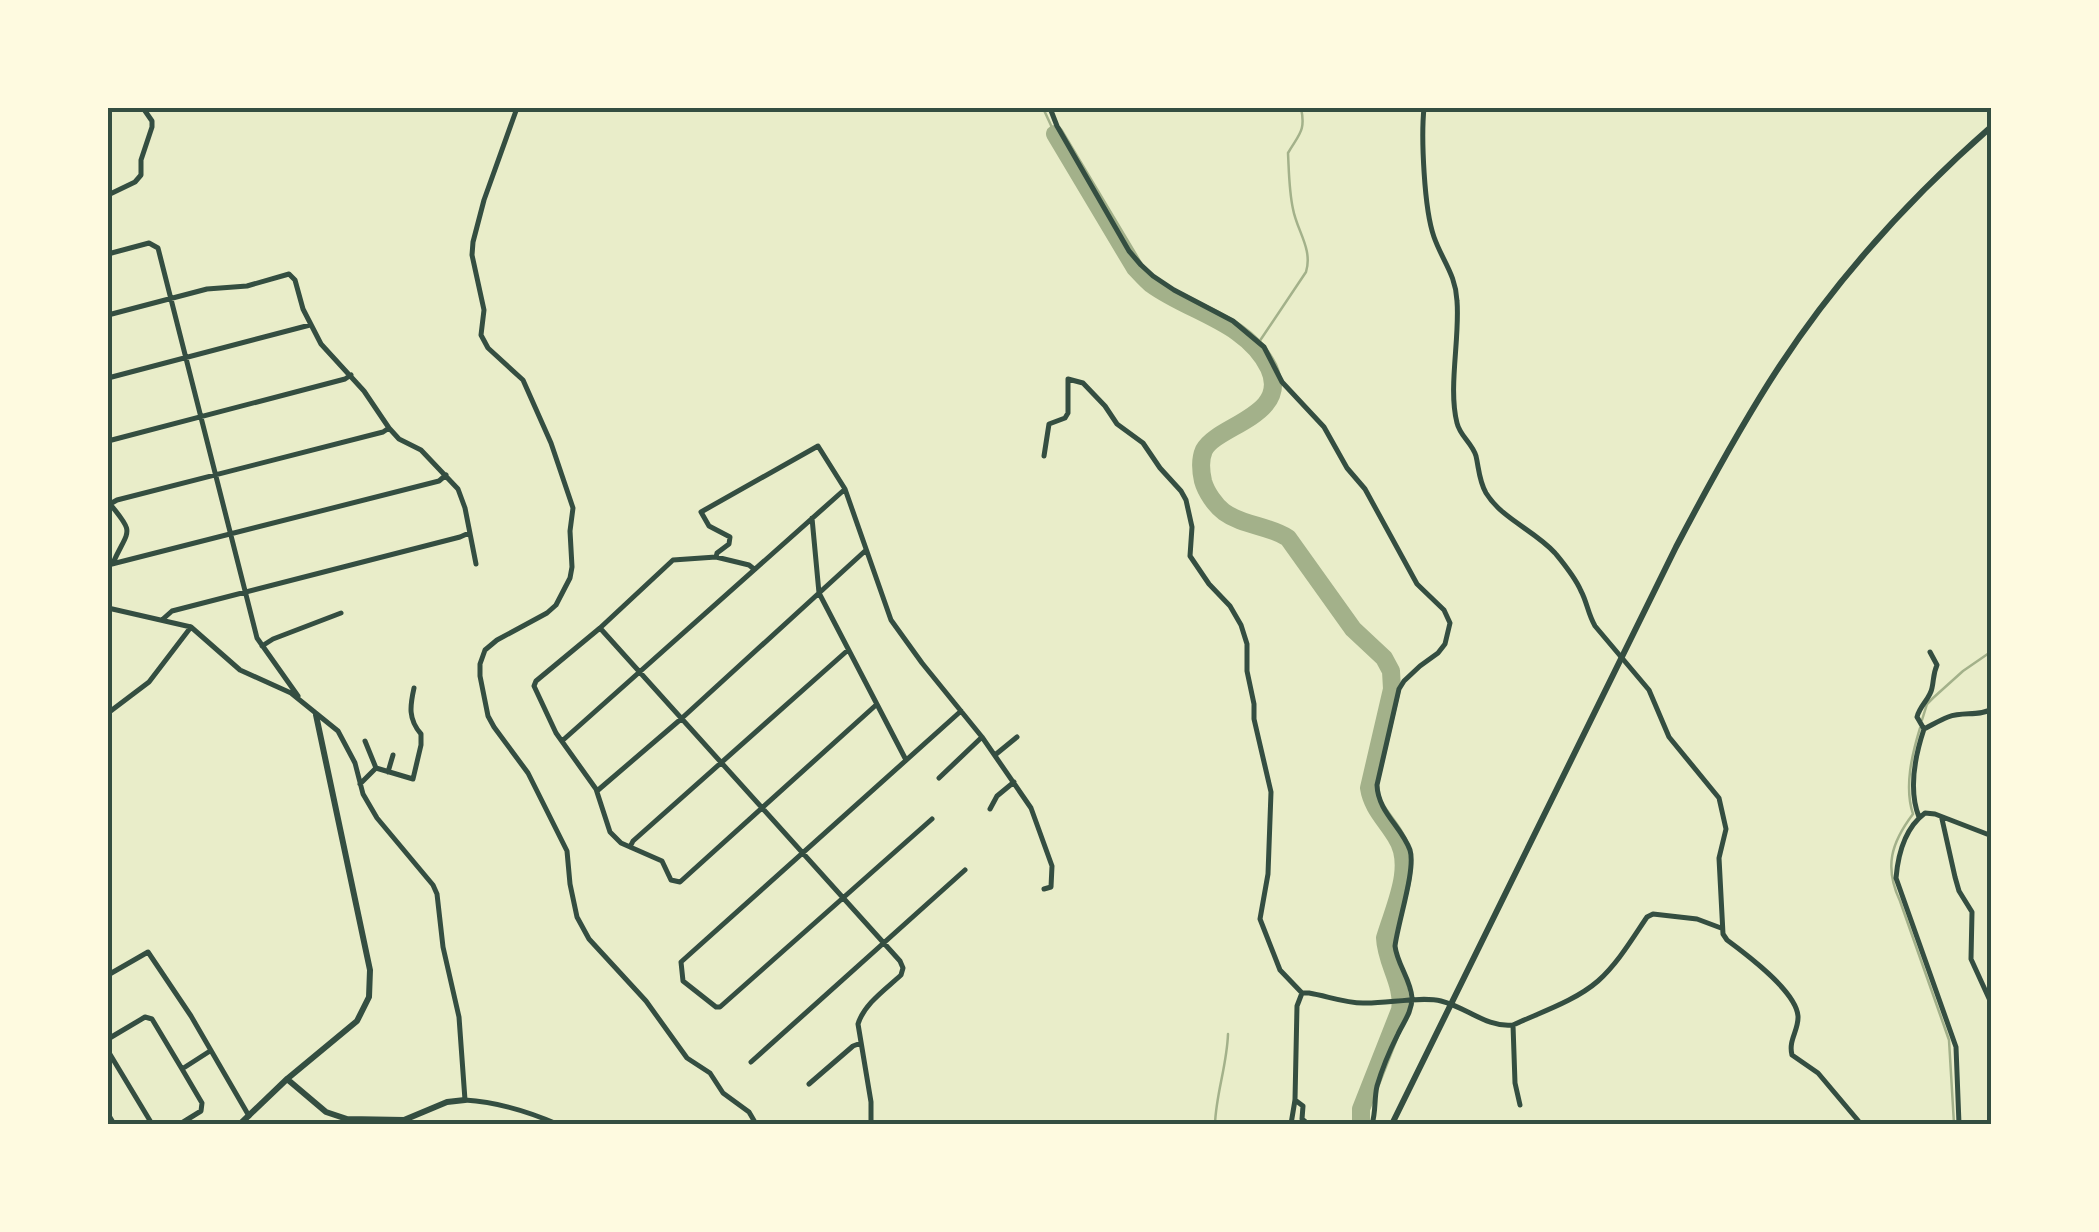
<svg xmlns="http://www.w3.org/2000/svg" width="2099" height="1232" viewBox="0 0 2099 1232" font-family="Barlow,sans-serif">
<rect width="100%" height="100%" fill="#e9edc9"/>
<g fill="none" stroke-linecap="round" stroke-linejoin="round">
<path stroke="#a3b18a" stroke-width="2.5" d="M 1043,108 L 1055,134
M 1255,348 L 1306,272 C 1313,249 1297,231 1293,209 C 1289,191 1289,172 1288,153 C 1299,134 1306,131 1301,108
M 1922,720 L 1927,704 L 1933,698 L 1963,671 L 1992,651
M 1920,728 C 1912,754 1904,787 1913,814 C 1891,843 1884,867 1900,901 L 1949,1040 L 1954,1124
M 1215,1124 C 1216,1094 1227,1065 1228,1034"/>
<path stroke="#a3b18a" stroke-width="18" d="M 1055,134 L 1135,268 C 1140,273 1145,279 1151,284 C 1189,312 1247,322 1269,368 C 1291,416 1217,425 1204,450 C 1200,459 1201,472 1203,481 C 1206,492 1215,505 1224,512 C 1243,526 1268,525 1288,538 L 1353,629 L 1384,658 L 1391,671 L 1392,689 L 1369,788 C 1372,808 1386,820 1396,837 C 1415,866 1394,907 1385,938 C 1386,964 1404,984 1400,1010 L 1361,1109 L 1361,1124"/>
<path stroke="#344e41" stroke-width="5" d="M 517,108 L 484,200 L 473,242 L 472,255 L 484,310 L 481,335 L 488,348 L 523,380 L 551,443 L 573,508 L 570,531 L 572,567 L 570,578 L 556,605 L 547,613 L 497,640 L 485,650 L 480,664 L 480,676 L 488,716 L 494,727 L 528,773 L 567,851 L 570,884 L 577,917 L 589,939 L 646,1001 L 687,1058 L 710,1073 L 723,1093 L 749,1112 L 756,1124
M 1050,108 L 1057,126 L 1129,251 L 1141,265 L 1153,276 L 1174,290 L 1233,321 L 1264,347 L 1282,382 L 1324,427 L 1347,468 L 1365,489 L 1417,584 L 1444,610 L 1450,623 L 1445,644 L 1438,653 L 1420,666 L 1404,681 L 1399,689 L 1377,785 C 1378,812 1401,826 1410,850 C 1416,869 1398,922 1395,946 C 1397,964 1411,980 1412,998 C 1412,1012 1403,1023 1398,1034 C 1390,1050 1382,1069 1377,1086 C 1374,1099 1376,1112 1372,1124
M 1424,108 C 1421,137 1424,209 1434,237 C 1442,260 1456,275 1457,301 C 1460,338 1448,388 1457,423 C 1460,436 1472,443 1476,456 C 1479,469 1479,481 1486,493 C 1502,519 1534,530 1555,553 C 1564,564 1575,577 1581,591 C 1587,602 1588,614 1595,626 L 1649,690 L 1669,737 L 1719,798 L 1726,829 L 1719,858 L 1723,934 L 1727,940 C 1746,954 1796,991 1798,1016 C 1799,1030 1788,1040 1792,1055 L 1818,1073 L 1861,1124
M 108,195 L 135,182 L 141,175 L 141,160 L 152,127 L 152,121 L 143,108
M 108,254 L 149,243 L 158,248 L 257,638 L 298,696
M 108,315 L 207,289 L 247,286 L 289,274 L 295,280 L 303,309 L 321,344 L 364,391 L 389,428 L 399,439 L 421,450 L 458,489 L 465,508 L 476,564
M 108,378 L 310,325
M 108,441 L 345,379 L 351,375
M 1044,456 L 1049,424 L 1065,418 L 1068,413 L 1068,379 L 1083,383 L 1105,406 L 1117,424 L 1143,443 L 1160,468 L 1181,491 L 1186,500 L 1192,527 L 1190,556 L 1209,584 L 1230,606 L 1241,625 L 1247,644 L 1247,671 L 1254,704 L 1254,719 L 1271,792 L 1268,874 L 1260,919 L 1280,970 L 1302,993 L 1297,1006 L 1295,1100 L 1291,1124
M 110,504 L 117,500 L 383,432 L 389,428
M 110,504 C 136,535 128,529 113,563
M 812,518 L 819,593 L 906,760
M 716,557 L 717,553 L 729,544 L 730,537 L 709,526 L 701,512 L 818,446 L 845,489 L 891,620 L 922,663 L 982,737 L 1031,808 L 1052,866 L 1051,887 L 1044,889
M 108,565 L 439,481 L 446,475
M 754,569 L 749,565 L 716,557 L 673,560 L 600,628 L 536,681 L 534,686 L 556,733 L 596,789 L 610,832 L 621,843 L 662,861 L 671,880 L 680,882 L 876,705
M 108,608 L 191,627 L 240,670 L 291,693 L 338,731 L 355,763 L 363,794 L 377,818 L 433,885 L 437,894 L 443,947 L 459,1017 L 465,1100 C 498,1102 527,1111 557,1124
M 163,619 L 172,611 L 460,537 L 469,533
M 600,628 L 900,961 L 903,968 L 901,975 C 886,989 864,1004 858,1024 L 871,1102 L 871,1124
M 108,633 L 108,632
M 262,646 L 273,639 L 341,613
M 108,713 L 149,682 L 191,627
M 1924,729 L 1917,717 C 1920,705 1930,699 1932,688 C 1934,679 1933,674 1937,665 L 1930,652
M 365,741 L 376,768 L 413,779 L 421,745 L 421,734 C 408,719 410,706 414,688
M 562,741 L 844,490
M 995,755 L 1017,737
M 388,772 L 393,755
M 939,778 L 982,737
M 360,784 L 375,769
M 597,791 L 681,719 L 865,551
M 990,809 L 997,796 L 1014,782
M 1919,817 C 1908,789 1915,756 1924,729 C 1932,725 1940,720 1948,717 C 1964,711 1977,717 1992,709
M 932,819 L 720,1007 L 716,1007 L 683,981 L 681,962 L 961,711
M 1942,819 L 1955,877 L 1959,891 L 1972,912 L 1971,959 L 1992,1005
M 630,847 L 633,841 L 848,650
M 108,975 L 148,952 L 191,1016 L 249,1116
M 1302,993 L 1309,993 C 1327,996 1345,1003 1363,1003 C 1385,1004 1421,996 1441,1001 C 1466,1007 1487,1028 1513,1025 C 1541,1012 1575,1001 1598,981 C 1618,963 1632,939 1647,917 L 1653,914 L 1697,919 L 1721,928
M 1513,1025 L 1515,1083 L 1520,1105
M 108,1039 L 145,1017 L 152,1019 L 182,1069
M 108,1051 L 152,1124
M 751,1062 L 965,870
M 809,1084 L 853,1046 L 861,1043
M 1295,1100 L 1303,1106 L 1302,1119 L 1308,1124
M 108,1114 L 114,1124
M 180,1124 L 201,1111 L 202,1103 L 182,1069 L 210,1051
M 1959,1124 L 1956,1047 L 1896,878 C 1898,854 1905,828 1925,813 L 1935,814 L 1992,836"/>
<path stroke="#344e41" stroke-width="6" d="M 287,1079 L 326,1112 L 347,1119 L 404,1120 L 447,1102 L 465,1100
M 240,1124 L 287,1079 L 357,1021 L 369,997 L 370,970 L 316,715"/>
<path stroke="#344e41" stroke-width="6" d="M 1392,1124 L 1676,547 C 1708,486 1741,425 1779,367 C 1838,277 1911,197 1992,126"/>
</g>
<rect width="2099" height="1232" fill="none" stroke="#fefae0" stroke-width="220"/>
<rect x="110" y="110" width="1879" height="1012" fill="none" stroke="#344e41" stroke-width="4"/>
</svg>
